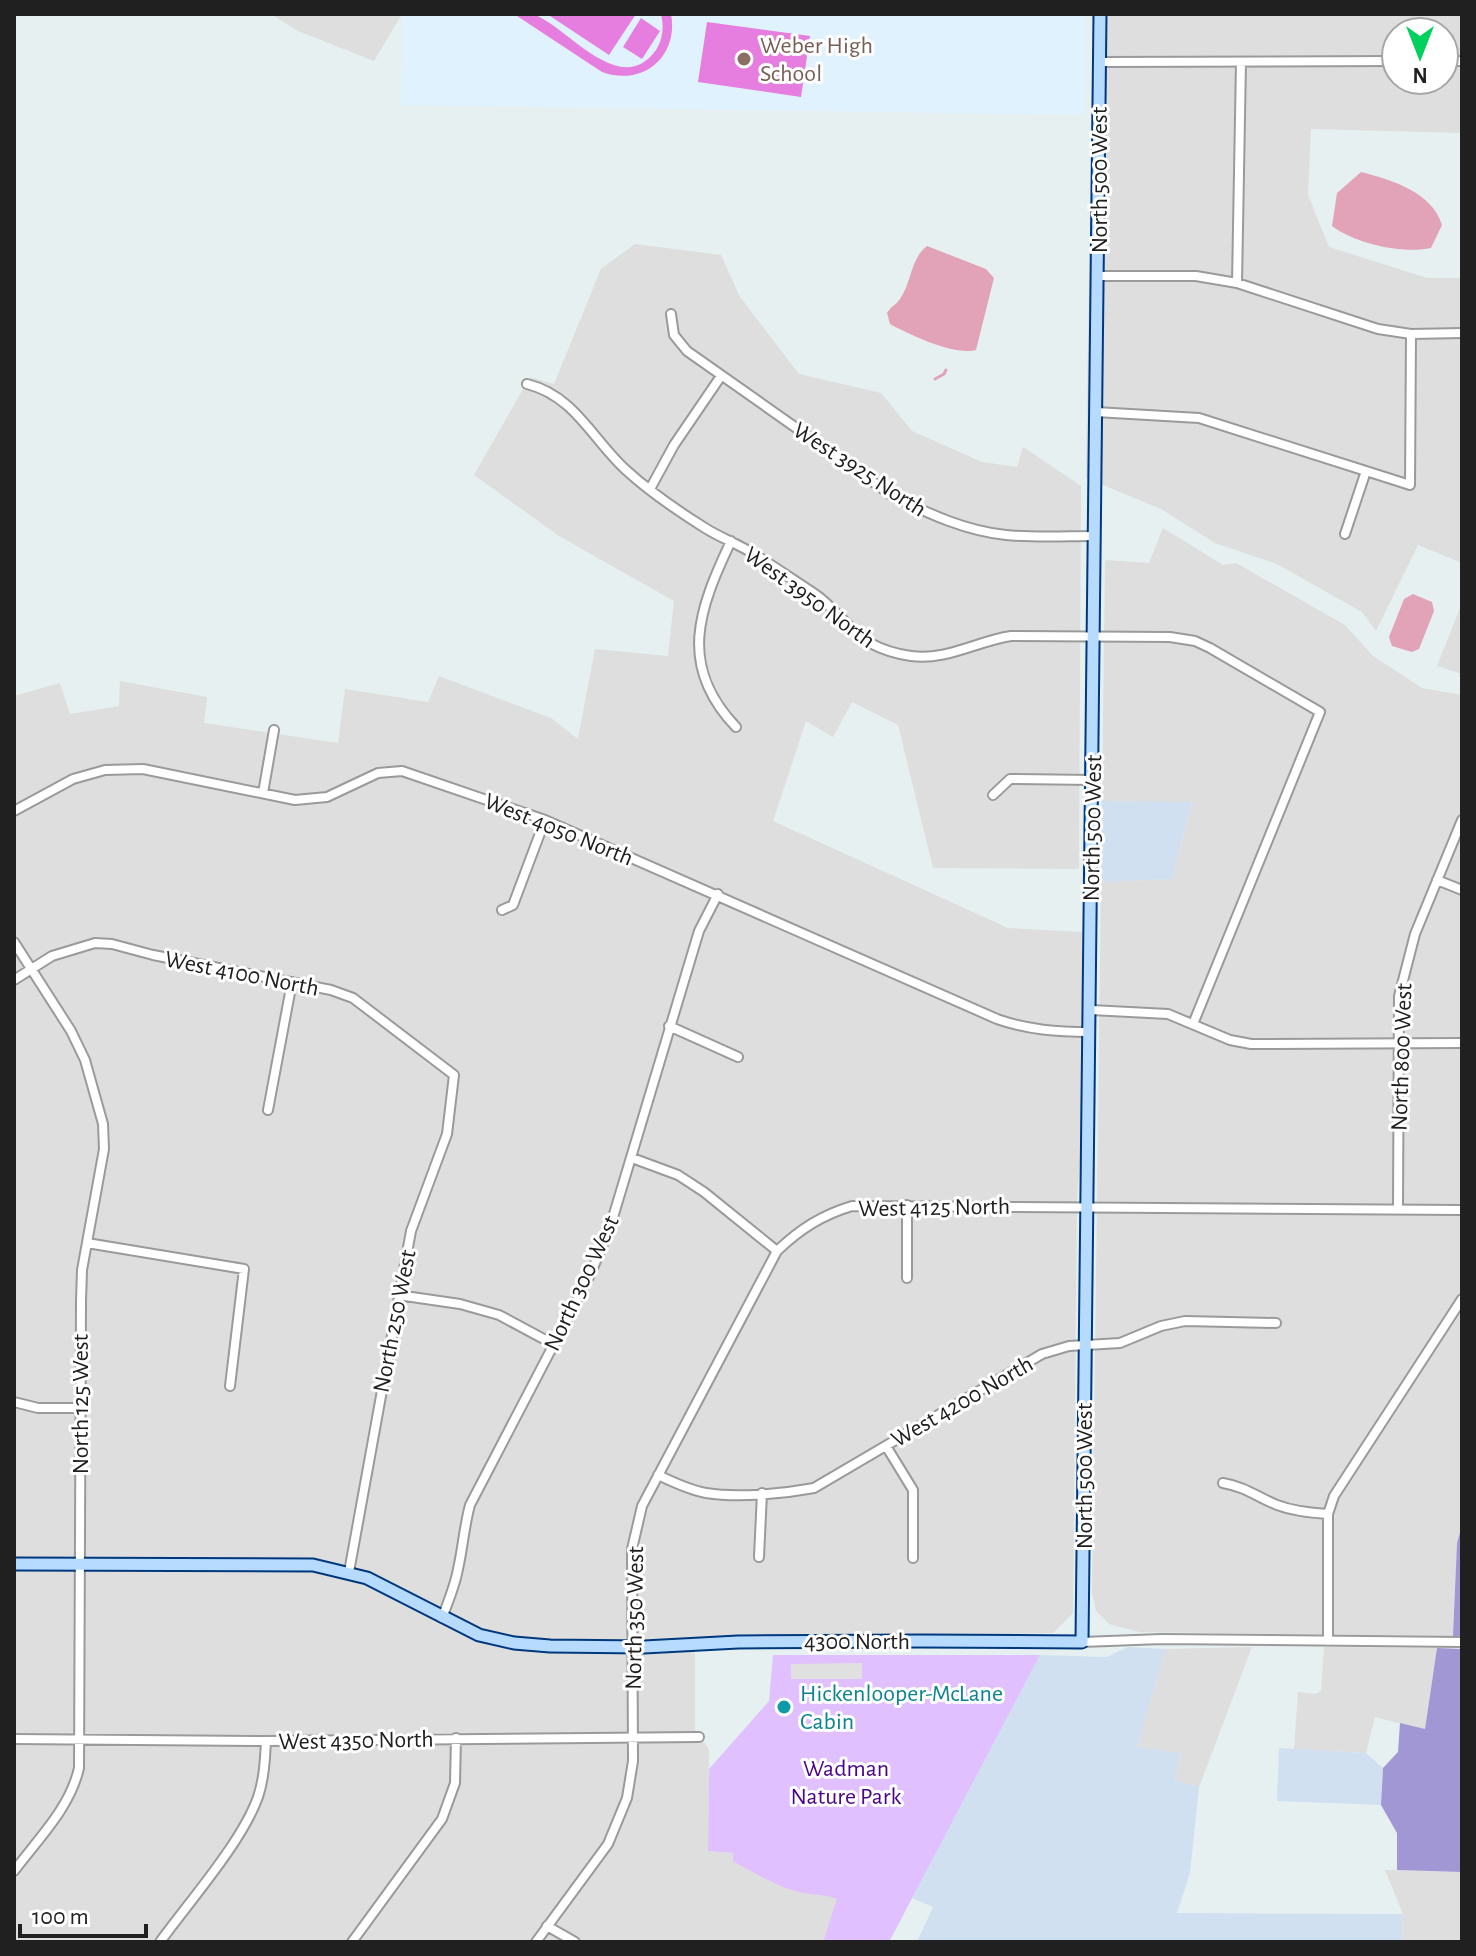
<svg xmlns="http://www.w3.org/2000/svg" width="1476" height="1956" viewBox="0 0 1476 1956" font-family="'Alegreya Sans',sans-serif">
<rect width="100%" height="100%" fill="#e6f0f1"/>
<path fill="#dddedd" fill-rule="evenodd" d="M 271,14 L 402,14 L 374,61 L 298,31 Z
M 1093,14 L 1462,14 L 1462,133 L 1311,129 L 1308,195 L 1329,247 L 1427,278 L 1462,278 L 1462,563 L 1418,545 L 1376,631 L 1362,612 L 1277,564 L 1215,543 L 1161,509 L 1086,478 ZM 1396,32 L 1444,32 L 1444,80 L 1396,80 Z
M 635,244 L 721,255 L 740,297 L 799,374 L 881,393 L 912,431 L 982,462 L 1017,467 L 1023,447 L 1081,486 L 1079,869 L 933,868 L 898,725 L 852,702 L 833,737 L 806,721 L 773,821 L 1008,928 L 1082,932 L 1084,1114 L 1077,1197 L 1073,1613 L 1053,1633 L 695,1640 L 695,1730 L 709,1749 L 708,1851 L 733,1853 L 798,1892 L 827,1895 L 838,1899 L 823,1942 L 14,1942 L 14,696 L 60,683 L 70,714 L 119,706 L 120,681 L 207,697 L 204,723 L 338,743 L 345,689 L 428,702 L 439,676 L 551,718 L 578,739 L 595,649 L 668,656 L 674,601 L 559,536 L 474,475 L 530,377 L 554,384 L 601,269 Z
M 1163,528 L 1223,565 L 1236,563 L 1345,625 L 1373,656 L 1422,688 L 1462,695 L 1462,1525 L 1457,1543 L 1453,1636 L 1139,1632 L 1109,1624 L 1096,1611 L 1092,1593 L 1101,882 L 1172,879 L 1192,803 L 1102,801 L 1105,560 L 1149,563 Z
M 1462,603 L 1462,674 L 1437,666 Z
M 1252,1647 L 1199,1787 L 1175,1780 L 1181,1754 L 1137,1747 L 1166,1649 Z
M 1324,1647 L 1437,1648 L 1425,1730 L 1375,1717 L 1366,1753 L 1294,1749 L 1298,1692 L 1315,1694 L 1321,1691 Z
M 1385,1870 L 1462,1872 L 1462,1942 L 1402,1942 L 1403,1914 Z"/>
<path fill="#e1f2ff" d="M 403,14 L 1086,14 L 1085,115 L 401,105 Z"/>
<path fill="#d0e0f1" d="M 1102,801 L 1192,802 L 1172,879 L 1101,882 Z
M 1128,1647 L 1166,1649 L 1137,1747 L 1181,1753 L 1175,1780 L 1199,1787 L 1190,1873 L 1177,1913 L 1403,1914 L 1402,1942 L 917,1942 L 933,1907 L 912,1898 L 1040,1655 L 1107,1657 Z
M 1279,1748 L 1366,1753 L 1383,1768 L 1381,1805 L 1277,1801 Z"/>
<path fill="#a097d4" d="M 1462,1525 L 1462,1636 L 1453,1636 L 1457,1543 Z
M 1437,1648 L 1462,1649 L 1462,1872 L 1397,1870 L 1397,1833 L 1381,1805 L 1383,1768 L 1398,1752 L 1400,1723 L 1425,1729 Z"/>
<path fill="#e0c0fe" d="M 773,1655 L 1040,1655 L 889,1942 L 823,1942 L 837,1899 C 824,1894 812,1895 799,1892 C 776,1886 753,1872 733,1861 L 733,1853 L 708,1851 L 709,1769 L 769,1701 Z"/>
<path fill="#e67ee0" d="M 514,14 C 520,14 528,13 533,14 C 567,26 620,100 656,50 C 663,39 664,26 661,14 L 671,14 C 679,56 643,87 602,72 Z
M 547,14 L 636,14 L 609,55 Z
M 641,18 L 660,31 L 642,59 L 623,47 Z
M 707,22 L 810,36 L 801,97 L 698,82 Z"/>
<path fill="#e0e0e0" d="M 862,1663 L 862,1679 L 791,1679 L 791,1664 Z"/>
<path fill="#e2a3b8" d="M 1361,172 C 1392,180 1432,192 1442,225 L 1431,248 C 1402,254 1356,244 1332,226 L 1337,193 Z
M 927,246 L 986,269 L 994,278 L 976,350 C 955,356 910,335 890,324 L 887,313 C 891,306 896,305 900,299 C 912,282 910,259 927,246 Z
M 1413,594 L 1432,602 L 1434,611 L 1419,649 L 1412,652 L 1392,646 L 1389,637 L 1404,599 Z"/>
<g fill="none" stroke-linecap="round" stroke-linejoin="round">
<path stroke="#e2a3b8" stroke-width="3" d="M 935,379 L 944,374 L 946,370"/>
<g stroke="#9a9a9a" stroke-width="12">
<path id="street" d="M 1444,61 L 1462,61
M 1100,62 L 1396,61
M 1098,276 L 1196,276 L 1237,283 L 1378,329 L 1411,334 L 1462,333
M 1237,283 L 1241,62
M 671,314 L 674,335 L 687,351 L 893,496 C 929,514 966,531 1006,535 C 1035,538 1066,536 1095,536
M 527,384 C 575,396 592,439 626,470 C 650,492 678,511 705,528 C 721,538 738,544 754,554 C 775,567 795,581 815,594 C 835,608 849,630 870,643 C 883,650 896,654 911,656 C 946,661 977,641 1011,636 L 1170,637 L 1195,641 L 1210,648 L 1320,712 L 1193,1024
M 1096,412 L 1199,418 L 1410,485 L 1411,334
M 650,489 L 674,445 L 721,376
M 1345,534 L 1366,471
M 731,541 C 699,609 677,665 736,727
M 263,793 L 274,730
M 993,795 L 1010,779 L 1093,780
M 14,811 L 73,779 L 105,770 L 143,769 L 295,800 L 327,797 L 378,773 L 402,771 L 545,820 L 997,1019 C 1028,1030 1058,1032 1090,1032
M 1437,880 L 1462,890
M 502,910 L 513,905 L 545,820
M 14,942 L 71,1031 L 85,1060 L 103,1124 L 104,1149 L 82,1270 L 81,1301 L 79,1768 C 70,1808 38,1839 14,1871
M 14,980 L 52,956 L 95,943 L 112,944 L 153,955 L 331,990 L 353,998 L 454,1075 L 447,1134 L 411,1231 L 349,1572
M 1091,1010 L 1168,1014 L 1230,1040 L 1251,1044 L 1462,1043
M 669,1026 L 738,1057
M 268,1110 L 292,982
M 632,1158 L 678,1175 L 704,1192 L 777,1251
M 907,1205 L 907,1278
M 1398,1209 L 1399,996 L 1415,934 L 1462,820
M 87,1243 L 244,1269 L 230,1386
M 398,1295 L 460,1304 L 499,1315 L 553,1344
M 14,1402 L 38,1408 L 80,1408
M 886,1446 L 913,1490 L 913,1558
M 658,1475 C 673,1482 689,1490 706,1493 C 738,1498 782,1494 814,1488 L 1042,1354 L 1069,1346 L 1120,1343 L 1161,1326 L 1185,1321 L 1276,1323
M 1223,1483 C 1246,1487 1257,1497 1277,1505 C 1293,1511 1311,1513 1328,1514
M 759,1557 L 762,1493
M 442,1618 C 448,1602 455,1586 458,1569 C 463,1547 464,1527 470,1505 L 591,1273 L 611,1224 L 699,931 L 718,894
M 1328,1641 L 1328,1514 L 1334,1496 L 1462,1299
M 1082,1642 L 1162,1639 L 1462,1642
M 14,1739 L 266,1741 L 699,1737
M 547,1926 L 575,1942
M 160,1942 C 189,1902 242,1842 258,1797 C 264,1779 265,1760 266,1741
M 352,1942 L 442,1819 L 455,1783 L 456,1738
M 536,1942 L 608,1844 L 627,1798 L 633,1761 L 632,1549 L 642,1506 L 777,1251 C 800,1229 822,1215 852,1206 L 1462,1210"/>
</g>
<g stroke="#00387e" stroke-width="15">
<path id="secondary" d="M 14,1564 L 313,1565 L 367,1578 L 479,1635 L 514,1643 L 550,1646 L 644,1647 L 738,1642 L 920,1641 L 1082,1642 L 1100,14"/>
</g>
<use href="#street" stroke="#fff" stroke-width="8"/>
<use href="#secondary" stroke="#b6dbff" stroke-width="11"/>
</g>
<circle fill="#8d6e63" stroke="#fff" stroke-width="3" cx="744" cy="59" r="8"/>
<circle fill="#0f9aa8" stroke="#fff" stroke-width="3" cx="784" cy="1707" r="8"/>
<g text-anchor="middle" stroke-width="6" stroke-linejoin="round" paint-order="stroke">
<g font-size="24" fill="#785e54" stroke="#fff" text-anchor="start">
<text x="760" y="53">Weber High<tspan x="760" dy="28">School</tspan></text>
</g>
<g font-size="24" fill="#202020" stroke="#fff">
<text transform="translate(1099 180) rotate(-90)" y="8">North 500 West</text>
<text transform="translate(860 469) rotate(33)" y="8">West 3925 North</text>
<text transform="translate(810 597) rotate(36)" y="8">West 3950 North</text>
<text transform="translate(1092 828) rotate(-89)" y="8">North 500 West</text>
<text transform="translate(559 829) rotate(22)" y="8">West 4050 North</text>
<text transform="translate(242 973) rotate(11)" y="8">West 4100 North</text>
<text transform="translate(1401 1057) rotate(-88)" y="8">North 800 West</text>
<text transform="translate(934 1207) rotate(-1)" y="8">West 4125 North</text>
<text transform="translate(581 1283) rotate(-65)" y="8">North 300 West</text>
<text transform="translate(394 1321) rotate(-79)" y="8">North 250 West</text>
<text transform="translate(962 1401) rotate(-30)" y="8">West 4200 North</text>
<text transform="translate(80 1404) rotate(-90)" y="8">North 125 West</text>
<text transform="translate(1084 1476) rotate(-90)" y="8">North 500 West</text>
<text transform="translate(634 1618) rotate(-89)" y="8">North 350 West</text>
<text x="857" y="1649">4300 North</text>
<text transform="translate(356 1740) rotate(-1)" y="8">West 4350 North</text>
</g>
<g font-size="24" fill="#0d838f" stroke="#fff" text-anchor="start">
<text x="800" y="1701">Hickenlooper-McLane<tspan x="800" dy="28">Cabin</tspan></text>
</g>
<g font-size="24" fill="#4a0389" stroke="#fff">
<text x="846" y="1776">Wadman<tspan x="846" dy="28">Nature Park</tspan></text>
</g>
</g>
<rect width="1476" height="1956" fill="none" stroke="#202020" stroke-width="32"/>
<g transform="translate(1420 56) rotate(180)"><circle r="38" fill="#ffffff" stroke="#a6a6a6" stroke-width="2"/>
<path d="M0-6L14 30L0 20L-14 30Z" fill="#00d05c"/>
<text y="-12" font-size="22" font-weight="bold" text-anchor="middle" fill="#202020">N</text>
</g>
<path d="M20 1924v12h126v-12" fill="none" stroke="#202020" stroke-width="4"/>
<text x="32" y="1924" font-size="24" fill="#202020" stroke="#ffffff" stroke-width="6" paint-order="stroke">100 m</text>
</svg>
